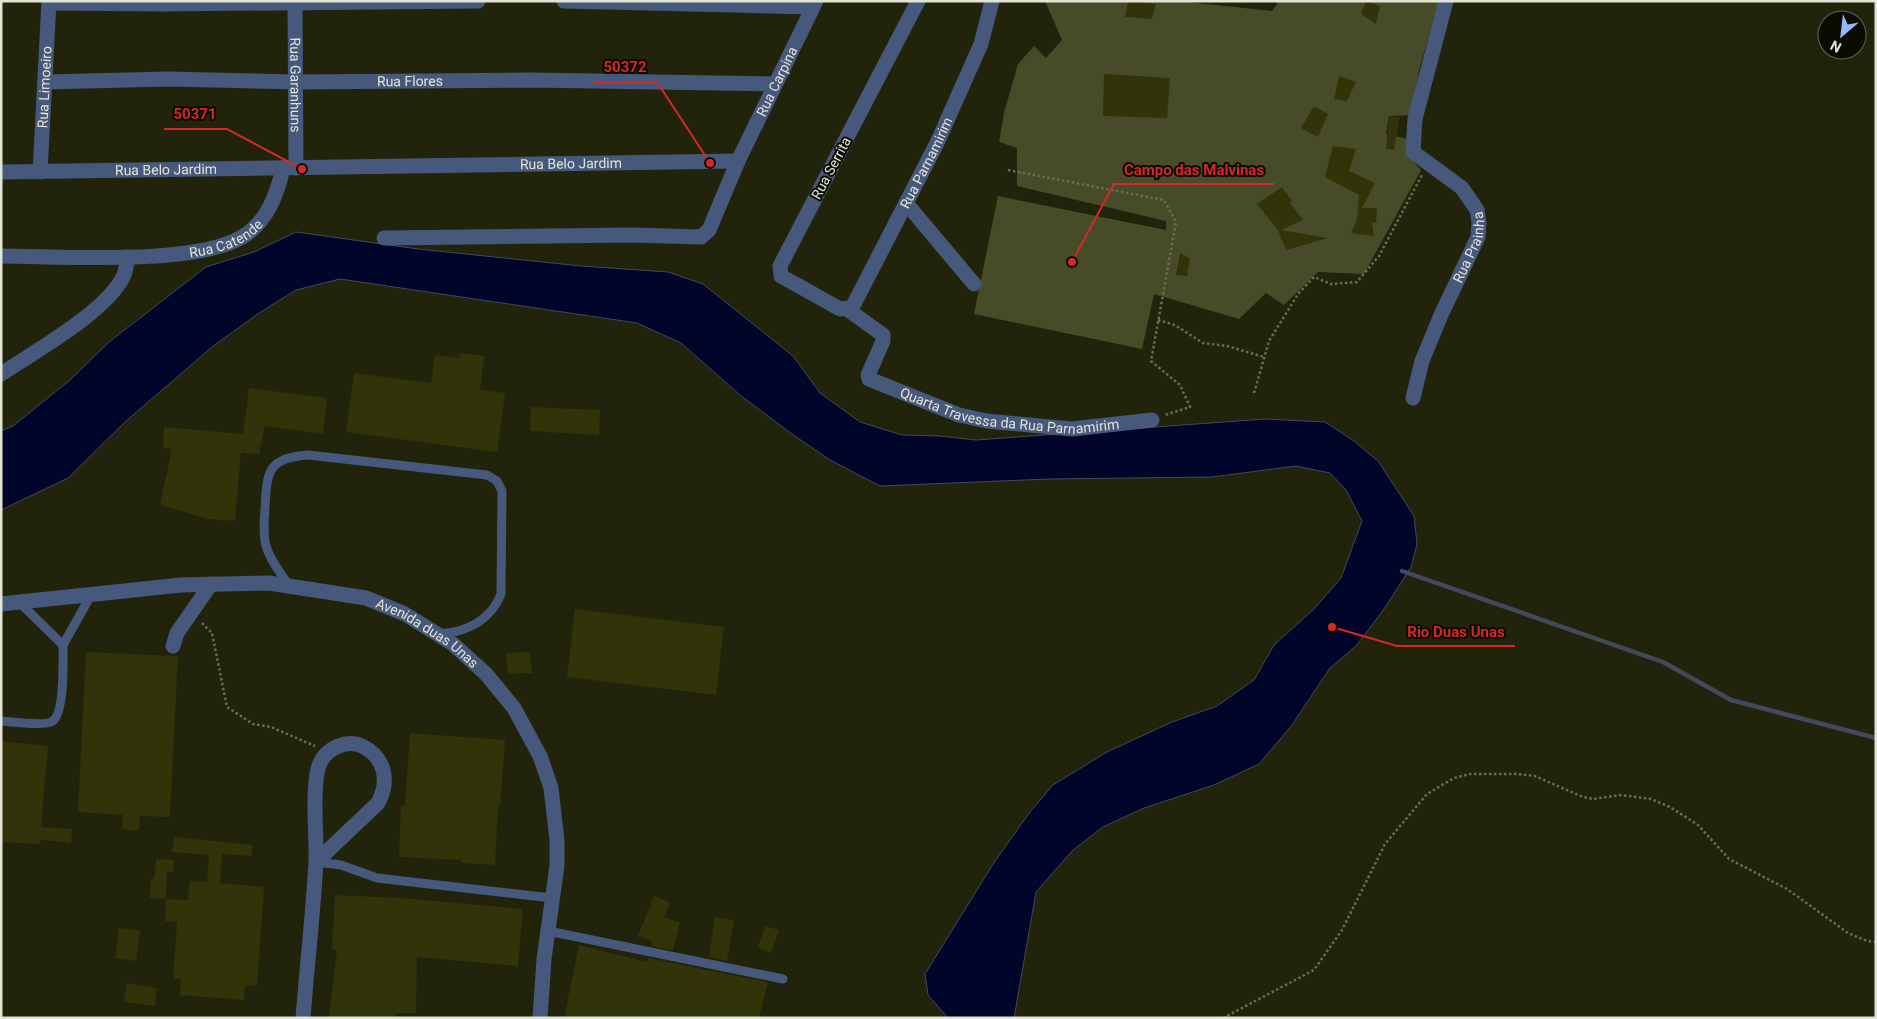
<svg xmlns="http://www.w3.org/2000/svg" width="1877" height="1019" viewBox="0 0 1877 1019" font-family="Roboto,sans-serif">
<rect width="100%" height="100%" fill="#21230a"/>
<path fill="#484b27" d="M 1045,1 L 1178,1 L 1272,11 L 1279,1 L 1439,1 L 1419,70 L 1411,115 L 1389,116 L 1386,134 L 1408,139 L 1409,156 L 1421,170 L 1364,274 L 1318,272 L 1284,305 L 1266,293 L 1239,319 L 1154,294 L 1142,349 L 974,314 L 998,196 L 1166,230 L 1166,221 L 1017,186 L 1017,148 L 999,142 L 1004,113 L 1018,64 L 1034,46 L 1046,58 L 1062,40 Z"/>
<path fill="#000529" stroke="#44485c" d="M 296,232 L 418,249 L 581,266 L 668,272 L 703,284 L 793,356 L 820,393 L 860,422 L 902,435 L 939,436 L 976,440 L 1265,419 L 1325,422 L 1354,441 L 1378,461 L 1414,516 L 1417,544 L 1411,567 L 1384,609 L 1356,646 L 1330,668 L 1292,725 L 1259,764 L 1214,785 L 1144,808 L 1103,827 L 1073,850 L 1036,892 L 1014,1018 L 948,1018 L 928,995 L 925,974 L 995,861 L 1030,812 L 1053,785 L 1107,752 L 1172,722 L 1217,706 L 1254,680 L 1274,645 L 1314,609 L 1341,578 L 1362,521 L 1346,490 L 1330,473 L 1296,466 L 1212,477 L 1049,479 L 880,486 L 830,460 L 792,434 L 740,395 L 681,343 L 637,323 L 340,279 L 296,290 L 259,313 L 212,347 L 125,422 L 68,478 L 1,510 L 1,431 L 13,426 L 70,380 L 109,342 L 206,267 L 254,252 Z"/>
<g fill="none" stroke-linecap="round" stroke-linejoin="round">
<path stroke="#44485c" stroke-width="4.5" d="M 1402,571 L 1663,662 L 1731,700 L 1876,738"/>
</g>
<path fill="#313409" d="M 1128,1 L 1156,4 L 1152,19 L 1125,17 Z
M 1366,1 L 1380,6 L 1376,24 L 1361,14 Z
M 1104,74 L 1170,78 L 1167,118 L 1103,116 Z
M 1339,76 L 1356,82 L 1347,101 L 1334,99 Z
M 1314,106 L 1328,114 L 1318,137 L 1301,128 Z
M 1389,116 L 1400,117 L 1394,150 L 1386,149 Z
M 1333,146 L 1356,149 L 1349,171 L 1375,183 L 1362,208 L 1377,208 L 1376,223 L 1372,222 L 1374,236 L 1351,233 L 1357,220 L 1359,195 L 1325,177 Z
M 1282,187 L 1292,201 L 1289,202 L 1303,220 L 1281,230 L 1328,238 L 1286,250 L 1278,230 L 1257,204 Z
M 1180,253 L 1190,258 L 1187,276 L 1176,275 Z
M 460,353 L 484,356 L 480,390 L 505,393 L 497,452 L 346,432 L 354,373 L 431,383 L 435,355 L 459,358 Z
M 249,388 L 327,398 L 323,434 L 265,426 L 259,454 L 241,453 L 235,521 L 208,519 L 160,505 L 172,449 L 163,448 L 164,427 L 243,434 Z
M 531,407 L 600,410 L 599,435 L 530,431 Z
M 575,609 L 724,627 L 716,695 L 567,677 Z
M 86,652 L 178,656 L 170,817 L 140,816 L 139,831 L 122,829 L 123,815 L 78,812 Z
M 530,652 L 532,673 L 508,674 L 506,653 Z
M 410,733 L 505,740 L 500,806 L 498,805 L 495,865 L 461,863 L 461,860 L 399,857 L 401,806 L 405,806 Z
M 1,741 L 48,746 L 41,827 L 72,829 L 71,843 L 40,840 L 40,844 L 1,842 Z
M 174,837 L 252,845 L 252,856 L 222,854 L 220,883 L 264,887 L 257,986 L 245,985 L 244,1000 L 180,995 L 181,979 L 173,979 L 177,922 L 165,921 L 166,899 L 188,900 L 190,881 L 207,882 L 209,855 L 172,852 Z
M 156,859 L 174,860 L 173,872 L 167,872 L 166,899 L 150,898 L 151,878 L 154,879 Z
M 335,895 L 401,898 L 523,909 L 518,966 L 417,957 L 416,1013 L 396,1013 L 396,1018 L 329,1018 L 337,950 L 332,949 Z
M 654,896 L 670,902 L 664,918 L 680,922 L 673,950 L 650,946 L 652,941 L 638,936 Z
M 715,917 L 734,920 L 727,961 L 709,957 Z
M 765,926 L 779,930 L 771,953 L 758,948 Z
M 119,928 L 140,931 L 136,961 L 115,958 Z
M 579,945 L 647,962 L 648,958 L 768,982 L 759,1018 L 564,1018 Z
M 127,983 L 157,988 L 155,1006 L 124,1002 Z"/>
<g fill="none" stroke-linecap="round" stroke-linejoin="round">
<path stroke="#6a6c57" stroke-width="2.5" stroke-dasharray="2.5 2.5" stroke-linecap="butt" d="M 1008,170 L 1164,200 L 1176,222 L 1151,361 L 1180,385 L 1190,407 L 1165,415
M 1158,320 L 1175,325 L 1203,343 L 1227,346 L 1264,357
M 1254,393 L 1269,341 L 1298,294 L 1314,277 L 1331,284 L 1357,282 L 1379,256 L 1422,175
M 202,623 L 212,633 L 227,707 L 253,724 L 271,727 L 315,746
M 1223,1018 L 1314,970 L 1342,930 L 1385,844 L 1427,794 L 1454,778 L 1470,774 L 1516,774 L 1535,776 L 1583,797 L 1593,799 L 1621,795 L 1651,799 L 1670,807 L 1698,825 L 1729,859 L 1787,889 L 1848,933 L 1867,941 L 1876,942"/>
<path stroke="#46587b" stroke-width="9" d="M 289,586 C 281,573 270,561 266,546 C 263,534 264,520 265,508 C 267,472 267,458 308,455 L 487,475 L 497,481 L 502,491 L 501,594 C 491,620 467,632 440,634
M 63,645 L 91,595
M 1,721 C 13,722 42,726 51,722 C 65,717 63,659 63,645 L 19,602
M 316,862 L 341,865 L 377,878 L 552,898
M 548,931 L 783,979"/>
<g stroke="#46587b" stroke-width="15">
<path id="s1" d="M 295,1 L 296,168"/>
<path d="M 564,1 L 813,7"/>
<path id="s2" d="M 918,1 L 780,266 L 781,276 L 840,309 L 851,308 L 855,302 L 937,143 L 981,44 L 992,1"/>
<path d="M 49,3 L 162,4 L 478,1"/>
<path id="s3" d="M 45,82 L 168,79 L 297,82 L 531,80 L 775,84"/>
<path id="s4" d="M 1,172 L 738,161"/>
<path id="s5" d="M 40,172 L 49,1"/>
<path d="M 906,203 L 974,284"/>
<path id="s6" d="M 384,238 L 632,235 L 701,237 L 709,230 L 738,161 L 816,1"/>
<path id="s7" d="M 1,256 C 59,256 194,266 242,237 C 267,222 277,195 283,168"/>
<path id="s8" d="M 847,309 L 883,335 L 883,341 L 868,375 L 869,379 L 959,415 L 987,421 L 1072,429 L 1152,420"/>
<path d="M 1,374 C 34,352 108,311 124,275 C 126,269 127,263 128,257"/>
<path id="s9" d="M 1413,398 L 1422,361 L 1441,315 L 1478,237 L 1479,222 L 1477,210 L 1462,188 L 1413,152 L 1415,119 L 1446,1"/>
<path id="s10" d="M 1,604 L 181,585 L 269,583 L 366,598 L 405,614 L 453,644 L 486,674 L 514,708 L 540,756 L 551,788 L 557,840 L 557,866 L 544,959 L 540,1018"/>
<path d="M 173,646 L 177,633 L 211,584"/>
<path d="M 303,1018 C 307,966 313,914 316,862 C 317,837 311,783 320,763 C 327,748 347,739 362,746 C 385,757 390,781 378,803 L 316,862"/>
</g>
</g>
<g text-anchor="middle" stroke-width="4" stroke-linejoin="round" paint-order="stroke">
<g font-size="14" fill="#e2e4d4" stroke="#0b0b03">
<text dy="5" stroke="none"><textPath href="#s3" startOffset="365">Rua Flores</textPath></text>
<text dy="5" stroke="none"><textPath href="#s6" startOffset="491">Rua Carpina</textPath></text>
<text dy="5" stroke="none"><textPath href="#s1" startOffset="84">Rua Garanhuns</textPath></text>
<text dy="5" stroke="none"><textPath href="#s5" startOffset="85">Rua Limoeiro</textPath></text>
<text dy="5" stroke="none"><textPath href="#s2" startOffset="551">Rua Parnamirim</textPath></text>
<text dy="5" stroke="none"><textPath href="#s4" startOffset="570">Rua Belo Jardim</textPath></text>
<text transform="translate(831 168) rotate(-62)" y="5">Rua Serrita</text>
<text dy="5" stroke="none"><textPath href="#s4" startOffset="165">Rua Belo Jardim</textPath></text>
<text dy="5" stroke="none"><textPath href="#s7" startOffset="228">Rua Catende</textPath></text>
<text dy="5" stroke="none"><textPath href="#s9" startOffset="162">Rua Prainha</textPath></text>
<text dy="5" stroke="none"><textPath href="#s8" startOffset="238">Quarta Travessa da Rua Parnamirim</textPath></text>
<text dy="5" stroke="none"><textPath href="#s10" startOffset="438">Avenida duas Unas</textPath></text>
</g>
</g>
<path fill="none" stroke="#d62828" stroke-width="2" d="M710 163L657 82H594M302 169L227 129H164M1072 262L1114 184H1274M1332 627L1397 646H1515"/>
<g fill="#d62828" stroke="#0b0b03" stroke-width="2">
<circle cx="710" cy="163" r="5"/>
<circle cx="302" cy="169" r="5"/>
<circle cx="1072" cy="262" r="5"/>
<circle cx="1332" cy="627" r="5"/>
</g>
<g font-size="15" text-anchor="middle" font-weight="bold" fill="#d62828" stroke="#0b0b03" stroke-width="4" stroke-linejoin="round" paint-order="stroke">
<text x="625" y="72">50372</text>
<text x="195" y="119">50371</text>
<text x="1194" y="175">Campo das Malvinas</text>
<text x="1456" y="637">Rio Duas Unas</text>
</g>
<rect width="1877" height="1019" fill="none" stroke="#e2e4d4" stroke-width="5"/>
<g transform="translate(1842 35) rotate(208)"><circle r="24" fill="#0b0b03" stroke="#616257"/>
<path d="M0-4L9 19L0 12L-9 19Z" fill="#92b7fd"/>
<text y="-8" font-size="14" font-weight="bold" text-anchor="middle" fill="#e2e4d4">N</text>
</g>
</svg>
